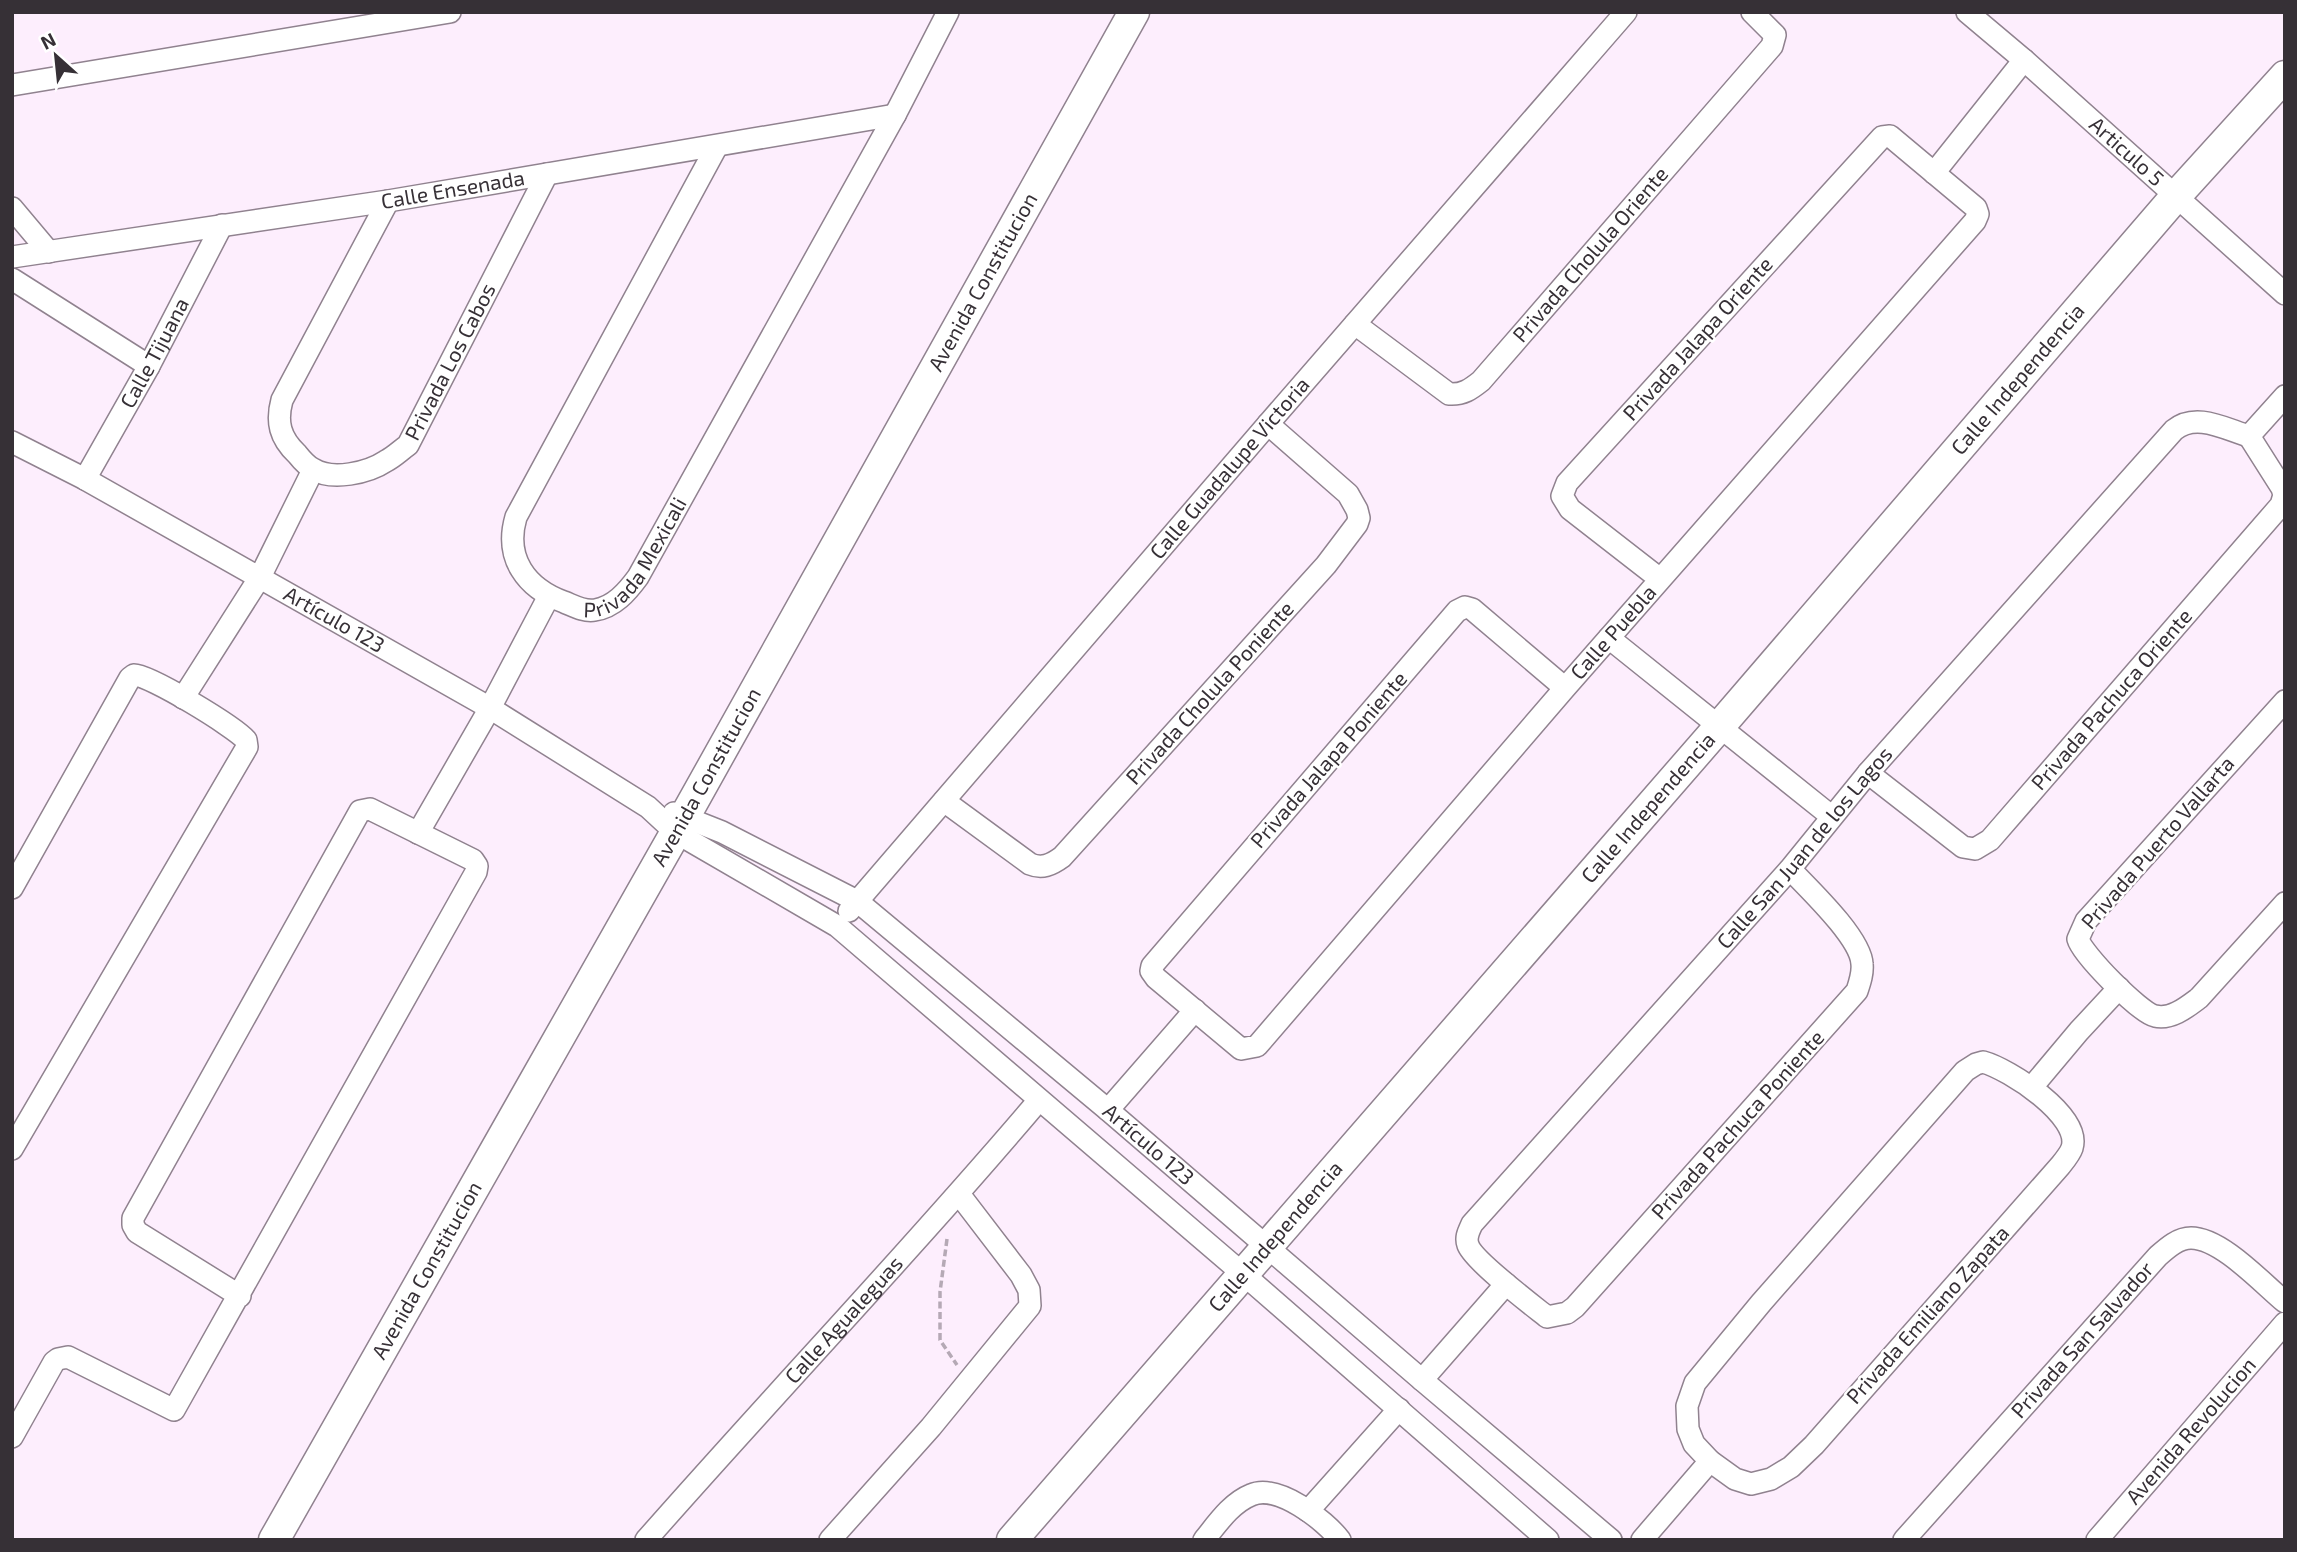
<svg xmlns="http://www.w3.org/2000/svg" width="2297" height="1552" viewBox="0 0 2297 1552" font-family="'Exo 2',sans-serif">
<rect width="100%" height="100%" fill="#fdeefd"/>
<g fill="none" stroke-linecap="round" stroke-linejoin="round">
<g stroke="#90828f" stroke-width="24">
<g id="street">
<path id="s1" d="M 1967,12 L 2024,60 L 2285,294"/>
<path d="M 12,85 L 450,12"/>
<path id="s2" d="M 717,146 L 516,517 C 504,558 526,588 564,602 C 574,606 584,612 595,610 C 614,607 627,592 638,577 L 895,115 L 948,12"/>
<path d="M 1934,173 L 2024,60"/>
<path id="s3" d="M 388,201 L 282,400 C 276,422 280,438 297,454 C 301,459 307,466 313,469 C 332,481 368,473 386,461 C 394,457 401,450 408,445 L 547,174"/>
<path d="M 12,208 L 49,252"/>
<path id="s4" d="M 12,257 L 388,201 L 895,115"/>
<path d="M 12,279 L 149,366"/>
<path id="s5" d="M 1355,324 L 1449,394 C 1463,395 1471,389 1481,381 L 1772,46 L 1775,35 L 1752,12"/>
<path d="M 2249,436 L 2285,396"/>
<path id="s6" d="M 12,442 L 85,479 L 490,708 L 648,807 L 675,832 L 837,926 L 1242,1273 L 1548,1540"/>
<path id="s7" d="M 85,479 L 149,366 L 222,225"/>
<path d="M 1609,638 L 1831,816"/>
<path id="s8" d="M 1565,688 L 1472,609 L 1465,607 L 1457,611 L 1152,966 L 1151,971 L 1156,978 L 1241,1049 L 1257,1046 L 1565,688 L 1975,221 L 1978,214 L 1976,208 L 1890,136 L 1882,137 L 1567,483 L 1562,496 L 1570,509 L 1660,579"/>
<path d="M 183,698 L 260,577 L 313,470"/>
<path d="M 2285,701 L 2086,921 L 2078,939 C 2082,954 2140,1013 2155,1016 C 2171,1020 2187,1007 2199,998 L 2285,903"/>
<path id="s9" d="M 1868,773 L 1963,847 L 1975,849 L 1990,840 L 2281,505 L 2284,495 L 2282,488 L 2249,436"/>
<path id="s10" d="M 944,801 L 1030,864 C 1042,869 1051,865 1062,857 L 1326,565 L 1357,524 L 1359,518 L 1357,510 L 1348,494 L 1268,424"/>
<path id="s11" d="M 674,813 L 722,832 L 857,901 L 1108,1110 L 1422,1380 L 1611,1540"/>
<path d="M 418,833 L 490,708 L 549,596"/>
<path id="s12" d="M 1790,869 C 1809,889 1861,938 1862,964 C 1863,973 1860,982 1857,991 L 1575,1307 L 1567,1313 L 1547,1317 C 1532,1305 1473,1260 1468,1245 C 1465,1237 1469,1231 1472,1224 L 1790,869 L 1868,773 L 2174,430 C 2196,412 2225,429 2249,436"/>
<path d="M 12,888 L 130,678 L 134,675 C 148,674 235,727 246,740 L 247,747 L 12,1149"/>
<path id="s13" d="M 849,911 L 1268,424 L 1626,12"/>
<path d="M 1983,1062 C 2009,1069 2082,1116 2072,1148 C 2070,1154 2064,1161 2060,1166 L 1814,1445 L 1791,1467 L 1771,1479 L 1751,1484 L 1735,1479 L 1710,1461 L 1694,1444 L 1688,1429 L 1687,1406 L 1695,1383 L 1761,1303 L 1965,1071 L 1976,1064 Z"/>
<path d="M 2032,1087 L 2079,1031 L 2119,988"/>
<path d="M 1108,1110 L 1195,1010"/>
<path d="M 1422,1380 L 1506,1284"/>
<path d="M 12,1437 L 54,1362 L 58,1359 L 68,1357 L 174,1410 L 476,872 L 477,866 L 473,860 L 370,809 L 360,811 L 133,1218 L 133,1225 L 137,1232 L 240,1296"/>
<path d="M 1308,1511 L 1399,1409"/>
<path id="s14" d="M 646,1540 C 776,1392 912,1250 1039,1100"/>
<path d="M 830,1540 L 931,1427 L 1030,1306 L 1029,1290 L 1021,1275 L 959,1194"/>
<path d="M 1204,1540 C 1217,1524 1231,1503 1251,1495 C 1277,1483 1325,1520 1340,1540"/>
<path d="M 1642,1540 L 1710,1461"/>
<path id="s15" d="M 1904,1540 L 2158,1256 C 2167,1248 2178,1238 2191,1238 C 2221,1238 2262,1283 2285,1302"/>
<path id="s16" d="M 2097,1540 L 2285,1323"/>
</g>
</g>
<g stroke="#90828f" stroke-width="33">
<g id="secondary">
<path id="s17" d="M 274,1540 L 685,816 L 1134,12"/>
<path id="s18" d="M 1012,1540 L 1719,727 L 2176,196 L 2285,76"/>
</g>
</g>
<path stroke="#b5a9b5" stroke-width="3.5" stroke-dasharray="7 3.5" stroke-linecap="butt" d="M 947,1239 L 940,1292 L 940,1340 L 957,1365"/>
<use href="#street" stroke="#fff" stroke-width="21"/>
<use href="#secondary" stroke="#fff" stroke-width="30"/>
</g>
<g text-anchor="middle" stroke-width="5" stroke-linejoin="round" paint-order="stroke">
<g font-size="21" fill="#363036" stroke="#fff">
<text dy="7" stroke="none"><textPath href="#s1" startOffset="212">Articulo 5</textPath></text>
<text dy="7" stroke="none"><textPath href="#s4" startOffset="446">Calle Ensenada</textPath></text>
<text dy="7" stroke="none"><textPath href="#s5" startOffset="320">Privada Cholula Oriente</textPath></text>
<text dy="7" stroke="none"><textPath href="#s17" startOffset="1444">Avenida Constitucion</textPath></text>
<text transform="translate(1698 339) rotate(-48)" y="7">Privada Jalapa Oriente</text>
<text dy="7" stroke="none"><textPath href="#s7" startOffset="144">Calle Tijuana</textPath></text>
<text dy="7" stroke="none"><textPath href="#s3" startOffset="504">Privada Los Cabos</textPath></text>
<text dy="7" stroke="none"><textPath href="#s18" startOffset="1536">Calle Independencia</textPath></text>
<text dy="7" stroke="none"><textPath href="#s13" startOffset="584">Calle Guadalupe Victoria</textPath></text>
<text dy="7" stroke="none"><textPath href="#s2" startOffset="630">Privada Mexicali</textPath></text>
<text dy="7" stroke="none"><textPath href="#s6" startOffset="368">Artículo 123</textPath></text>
<text dy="7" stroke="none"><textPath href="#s8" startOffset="1293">Calle Puebla</textPath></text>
<text dy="7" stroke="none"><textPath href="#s10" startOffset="362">Privada Cholula Poniente</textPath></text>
<text dy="7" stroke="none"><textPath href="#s9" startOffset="336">Privada Pachuca Oriente</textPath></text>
<text transform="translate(1329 760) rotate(-49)" y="7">Privada Jalapa Poniente</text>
<text dy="7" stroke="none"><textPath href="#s17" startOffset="877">Avenida Constitucion</textPath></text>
<text dy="7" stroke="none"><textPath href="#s18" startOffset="970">Calle Independencia</textPath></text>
<text transform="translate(2158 843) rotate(-49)" y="7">Privada Puerto Vallarta</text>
<text dy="7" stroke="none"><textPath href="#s12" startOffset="1234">Calle San Juan de los Lagos</textPath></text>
<text transform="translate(1738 1125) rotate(-48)" y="7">Privada Pachuca Poniente</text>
<text dy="7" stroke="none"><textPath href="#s11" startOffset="583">Artículo 123</textPath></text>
<text dy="7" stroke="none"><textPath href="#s18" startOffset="402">Calle Independencia</textPath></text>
<text dy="7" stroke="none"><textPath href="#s17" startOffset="310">Avenida Constitucion</textPath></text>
<text transform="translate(1928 1315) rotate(-48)" y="7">Privada Emiliano Zapata</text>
<text dy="7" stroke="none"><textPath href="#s14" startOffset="296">Calle Agualeguas</textPath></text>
<text dy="7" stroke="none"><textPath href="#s15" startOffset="268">Privada San Salvador</textPath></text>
<text dy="7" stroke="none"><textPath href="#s16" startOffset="144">Avenida Revolucion</textPath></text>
</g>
</g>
<rect width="2297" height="1552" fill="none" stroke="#363036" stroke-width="28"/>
<g transform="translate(56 56) rotate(333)" stroke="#ffffff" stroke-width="5" paint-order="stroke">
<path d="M0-5L12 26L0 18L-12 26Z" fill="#363036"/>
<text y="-10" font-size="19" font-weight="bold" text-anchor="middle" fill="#363036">N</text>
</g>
</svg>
